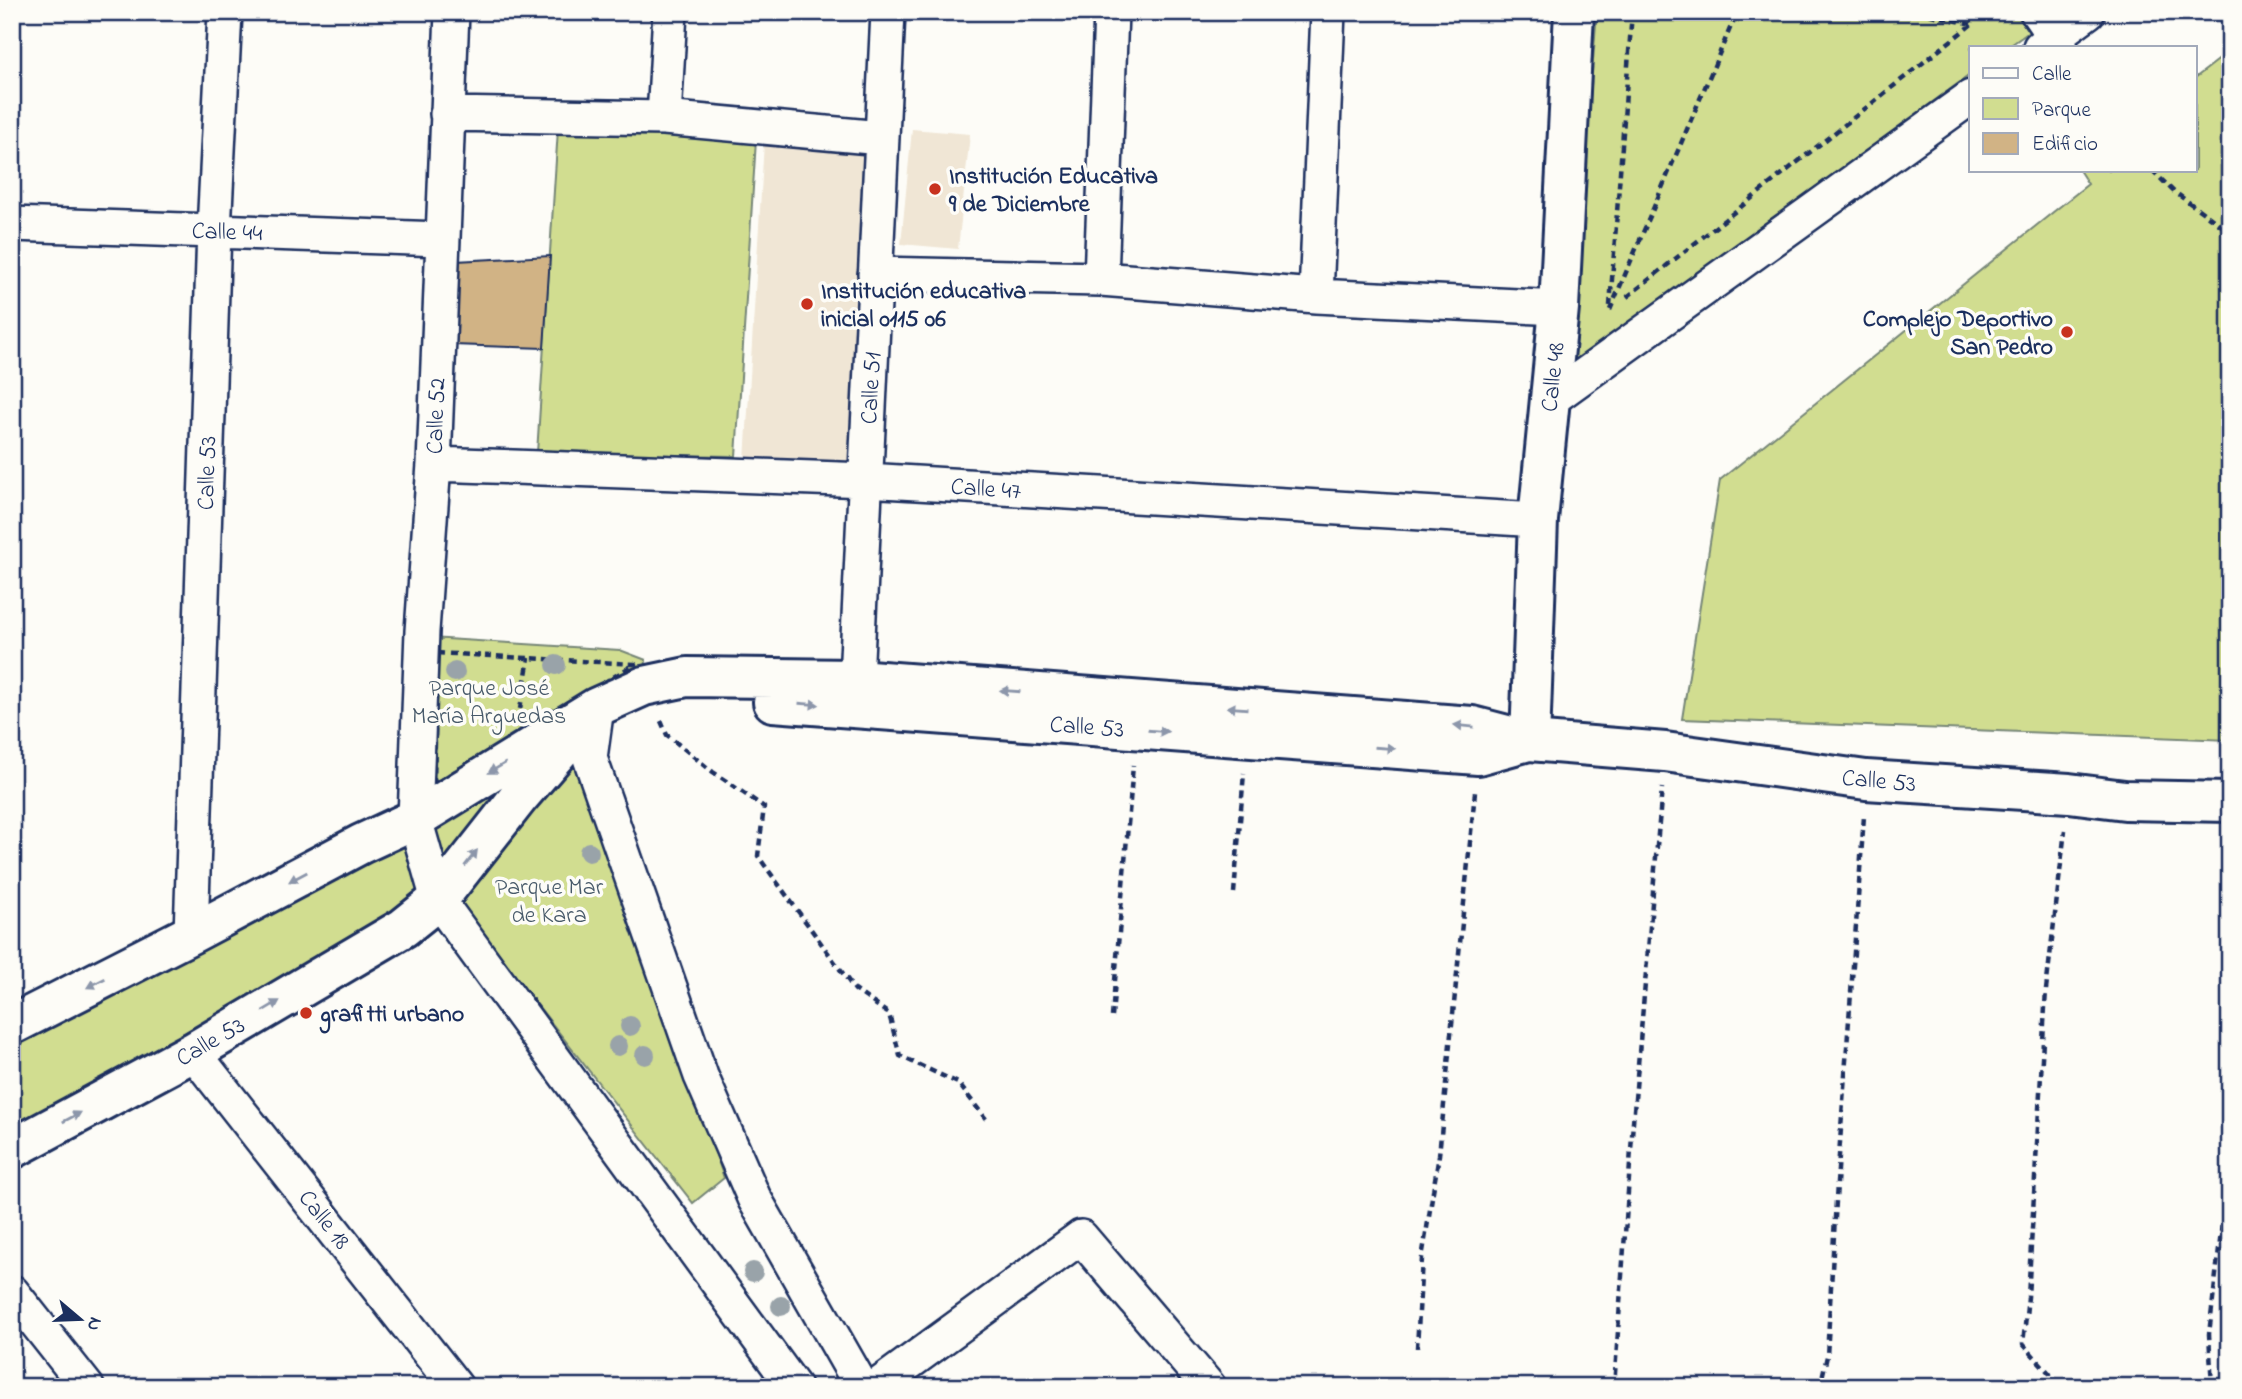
<svg xmlns="http://www.w3.org/2000/svg" width="2242" height="1399" viewBox="0 0 2242 1399" font-family="'Indie Flower',sans-serif">
<rect width="100%" height="100%" fill="#fdfcf7"/>
<filter id="ink" filterUnits="userSpaceOnUse"><feTurbulence type="fractalNoise" baseFrequency=".0143" numOctaves="2"/><feDisplacementMap in="SourceGraphic" scale="14" xChannelSelector="R" yChannelSelector="G"/><feConvolveMatrix kernelMatrix="1 2 1 2 8 2 1 2 1" color-interpolation-filters="sRGB"/></filter>
<g filter="url(#ink)">
<path fill="#f0e6d5" d="M 912,129 L 970,134 L 958,249 L 901,244 Z
M 764,142 L 868,148 L 849,464 L 745,461 Z"/>
<path fill="#d1dd90" stroke="#768677" stroke-width="2" d="M 1597,12 L 2015,12 L 2029,32 L 2008,47 L 1971,47 L 1971,74 L 1568,367 Z
M 2230,51 L 2230,740 L 1682,719 L 1720,480 L 2088,184 L 2079,170 L 2195,170 L 2195,78 Z
M 558,129 L 756,140 L 736,456 L 537,453 Z
M 430,638 L 620,650 L 646,660 L 645,675 L 424,811 Z
M 560,740 L 440,875 L 436,824 Z
M 575,750 L 724,1178 L 693,1203 L 454,899 Z
M 409,840 L 428,897 L 12,1138 L 12,1037 Z"/>
<path fill="#d1b385" stroke="#1b2f5e" stroke-width="2" d="M 550,256 L 544,348 L 453,345 L 456,261 Z"/>
<g fill="none" stroke-linecap="round" stroke-linejoin="round">
<g stroke="#1b2f5e" stroke-width="38">
<path id="street" d="M 452,12 L 434,464 L 422,631 L 415,819 L 438,900 L 794,1387
M 2037,12 L 2061,47
M 2040,47 L 2088,12
M 447,114 L 664,118 L 881,138
M 664,118 L 670,12
M 12,224 L 442,239
M 875,274 L 1101,279 L 1316,296 L 1559,308
M 1101,279 L 1111,12
M 1316,296 L 1328,12
M 1550,400 L 1971,97
M 434,464 L 866,480 L 1538,520
M 856,679 L 888,12
M 597,707 L 590,758 L 701,1076 L 754,1198 L 862,1387
M 191,934 L 214,230 L 225,12
M 193,1052 L 456,1387
M 12,1292 L 87,1387
M 876,1387 L 1081,1237 L 1209,1387"/>
</g>
<g stroke="#1b2f5e" stroke-width="44">
<path id="secondary" d="M 773,702 L 1478,755 L 1525,742
M 1530,741 L 1538,520 L 1559,308 L 1574,12
M 12,1025 L 191,934 L 361,844 L 415,819 L 597,707 L 644,686 L 687,677 L 856,679 L 1472,726 L 1530,741 L 1665,752 L 1866,780 L 2069,793 L 2125,800 L 2230,802
M 12,1149 L 193,1052 L 403,928 L 438,900 L 519,797 L 573,735"/>
</g>
<path stroke="#1b2f5e" stroke-width="4.5" stroke-dasharray="7 5" stroke-linecap="butt" d="M 1746,12 L 1755,12
M 1918,12 L 1971,24
M 1963,12 L 1971,23
M 2152,170 L 2173,191 L 2230,232
M 1627,297 L 1972,24
M 1610,306 L 1632,12
M 1610,310 L 1737,12
M 437,653 L 635,664 L 434,784 Z
M 520,709 L 529,658
M 661,721 L 667,735 L 713,772 L 764,807 L 758,856 L 855,990 L 889,1014 L 900,1056 L 958,1083 L 986,1119
M 1234,893 L 1244,773
M 1112,1017 L 1133,765
M 1417,1348 L 1422,1258 L 1439,1155 L 1475,792
M 1614,1387 L 1633,1122 L 1662,788
M 1820,1387 L 1827,1356 L 1837,1183 L 1864,816
M 2050,1387 L 2050,1374 L 2023,1344 L 2028,1297 L 2046,990 L 2065,830
M 2212,1387 L 2209,1334 L 2230,1156"/>
<use href="#street" stroke="#fdfcf7" stroke-width="33"/>
<use href="#secondary" stroke="#fdfcf7" stroke-width="38"/>
</g>
<g fill="#99a3a9">
<circle cx="556" cy="665" r="10"/>
<circle cx="455" cy="672" r="10"/>
<circle cx="589" cy="852" r="10"/>
<circle cx="630" cy="1026" r="10"/>
<circle cx="618" cy="1046" r="10"/>
<circle cx="645" cy="1055" r="10"/>
<circle cx="753" cy="1272" r="10"/>
<circle cx="781" cy="1306" r="10"/>
</g>
<defs><path id="oneway-solid" d="M-6-.8H1V-3.2L6.5 0L1 3.2V.8H-6Z" transform="scale(1.75)"/></defs>
<g fill="#8c96aa">
<use href="#oneway-solid" transform="translate(1010 691) rotate(-176)"/>
<use href="#oneway-solid" transform="translate(809 704) rotate(4)"/>
<use href="#oneway-solid" transform="translate(1237 708) rotate(-176)"/>
<use href="#oneway-solid" transform="translate(1464 726) rotate(-174)"/>
<use href="#oneway-solid" transform="translate(1158 731) rotate(4)"/>
<use href="#oneway-solid" transform="translate(1385 748) rotate(4)"/>
<use href="#oneway-solid" transform="translate(497 768) rotate(149)"/>
<use href="#oneway-solid" transform="translate(471 858) rotate(-52)"/>
<use href="#oneway-solid" transform="translate(298 877) rotate(152)"/>
<use href="#oneway-solid" transform="translate(96 983) rotate(153)"/>
<use href="#oneway-solid" transform="translate(271 1006) rotate(-31)"/>
<use href="#oneway-solid" transform="translate(72 1117) rotate(-28)"/>
</g>
</g>
<g fill="#c8321e" stroke="#fdfcf7" stroke-width="2.5">
<circle cx="935" cy="189" r="7"/>
<circle cx="807" cy="304" r="7"/>
<circle cx="2067" cy="332" r="7"/>
<circle cx="306" cy="1013" r="7"/>
</g>
<g text-anchor="middle" stroke-width="7" stroke-linejoin="round" paint-order="stroke">
<g font-size="24" font-weight="bold" fill="#1b2f5e" stroke="#fdfcf7" text-anchor="start">
<text x="949" y="183">Institución Educativa<tspan x="949" dy="28">9 de Diciembre</tspan></text>
<text x="821" y="298">Institución educativa<tspan x="821" dy="28">inicial 0115 06</tspan></text>
<text x="2053" y="326" text-anchor="end">Complejo Deportivo<tspan x="2053" dy="28">San Pedro</tspan></text>
<text x="320" y="1021">grafitti urbano</text>
</g>
<g font-size="24" fill="#1b2f5e" stroke="#fdfcf7">
<text transform="translate(227 231) rotate(2)" y="8">Calle 44</text>
<text transform="translate(1552 377) rotate(-84)" y="8">Calle 48</text>
<text transform="translate(870 388) rotate(-87)" y="8">Calle 51</text>
<text transform="translate(435 416) rotate(-88)" y="8">Calle 52</text>
<text transform="translate(206 473) rotate(-88)" y="8">Calle 53</text>
<text transform="translate(986 488) rotate(4)" y="8">Calle 47</text>
<text transform="translate(1087 726) rotate(4)" y="8">Calle 53</text>
<text transform="translate(1879 780) rotate(5)" y="8">Calle 53</text>
<text transform="translate(210 1041) rotate(-30)" y="8">Calle 53</text>
<text transform="translate(325 1219) rotate(52)" y="8">Calle 18</text>
</g>
<g font-size="24" fill="#485a6a" stroke="#fdfcf7">
<text x="489" y="695">Parque José<tspan x="489" dy="28">María Arguedas</tspan></text>
<text x="549" y="894">Parque Mar<tspan x="549" dy="28">de Kara</tspan></text>
</g>
</g>
<rect width="2242" height="1399" fill="none" stroke="#fdfcf7" stroke-width="42"/>
<rect x="21" y="21" width="2200" height="1357" fill="none" stroke="#1b2f5e" stroke-width="2.5" filter="url(#ink)"/>
<rect x="1969" y="46" width="228" height="126" fill="#fdfcf7" stroke="#a3aaba" stroke-width="2"/>
<rect x="1983" y="68" width="35" height="10" fill="#fdfcf7" stroke="#a3aaba" stroke-width="2"/>
<text x="2032" y="80" font-size="21" fill="#1b2f5e">Calle</text>
<rect x="1983" y="98" width="35" height="21" fill="#d1dd90" stroke="#a3aaba" stroke-width="2"/>
<text x="2032" y="116" font-size="21" fill="#1b2f5e">Parque</text>
<rect x="1983" y="133" width="35" height="21" fill="#d1b385" stroke="#a3aaba" stroke-width="2"/>
<text x="2032" y="150" font-size="21" fill="#1b2f5e">Edificio</text>
<g transform="translate(80 1319) rotate(109)" stroke="#fdfcf7" stroke-width="5" paint-order="stroke">
<path d="M0-5L12 26L0 18L-12 26Z" fill="#1b2f5e"/>
<text y="-10" font-size="19" font-weight="bold" text-anchor="middle" fill="#1b2f5e">N</text>
</g>
</svg>
